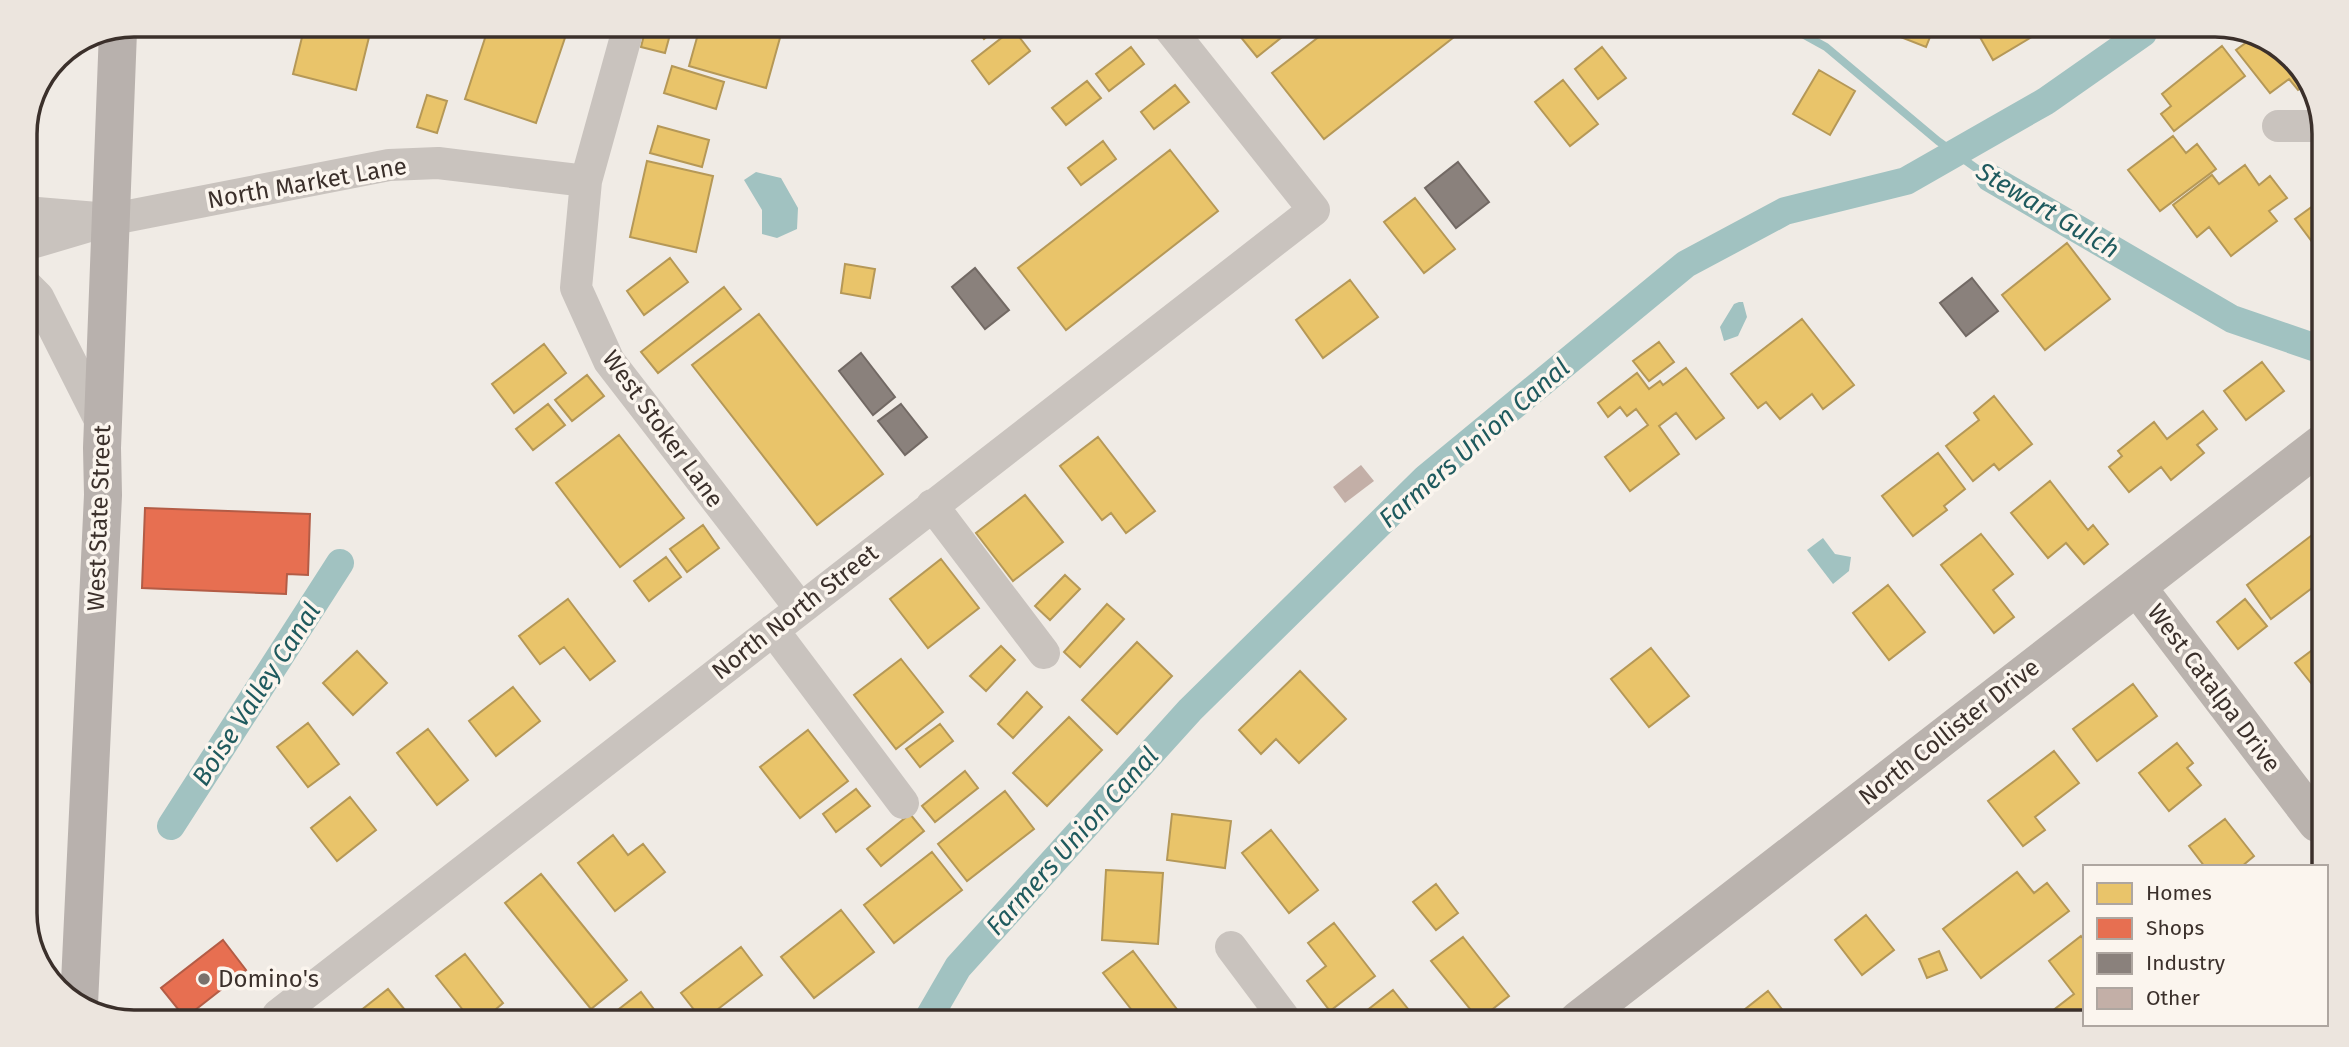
<svg xmlns="http://www.w3.org/2000/svg" width="2349" height="1047" viewBox="0 0 2349 1047" font-family="'Fira Sans',sans-serif">
<rect width="100%" height="100%" fill="#f0ebe5"/>
<path fill="#a1c2c1" d="M 756,172 L 781,178 L 798,208 L 797,229 L 777,238 L 762,234 L 762,210 L 744,180 Z
M 1739,302 L 1743,302 L 1747,317 L 1738,336 L 1724,341 L 1720,327 L 1734,304 Z
M 1823,538 L 1835,554 L 1851,557 L 1849,571 L 1833,584 L 1807,550 Z"/>
<path fill="#e9c46a" stroke="#b59857" stroke-width="2" d="M 305,25 L 372,25 L 356,90 L 293,74 Z
M 489,26 L 569,26 L 536,123 L 465,99 Z
M 646,27 L 672,27 L 665,53 L 641,47 Z
M 700,27 L 783,27 L 766,88 L 689,66 Z
M 976,28 L 997,28 L 984,39 Z
M 1013,29 L 1030,51 L 989,84 L 972,61 Z
M 1247,29 L 1292,29 L 1257,57 L 1239,35 Z
M 1329,29 L 1463,30 L 1324,139 L 1272,73 Z
M 1888,32 L 1932,32 L 1926,47 Z
M 1977,32 L 2040,32 L 1993,60 Z
M 2258,34 L 2306,73 L 2309,82 L 2298,90 L 2289,79 L 2270,93 L 2236,50 Z
M 2222,46 L 2245,76 L 2174,131 L 2161,114 L 2171,106 L 2162,94 Z
M 1131,47 L 1144,64 L 1109,91 L 1096,74 Z
M 1602,47 L 1626,78 L 1598,99 L 1575,69 Z
M 672,66 L 724,82 L 716,109 L 664,93 Z
M 1819,70 L 1855,91 L 1830,135 L 1793,114 Z
M 1563,80 L 1598,124 L 1570,146 L 1535,102 Z
M 1087,81 L 1101,98 L 1066,125 L 1052,108 Z
M 1175,85 L 1189,102 L 1154,129 L 1141,112 Z
M 427,95 L 447,101 L 437,133 L 417,127 Z
M 658,126 L 709,140 L 702,167 L 650,153 Z
M 2173,136 L 2186,153 L 2197,144 L 2216,169 L 2160,211 L 2128,170 Z
M 1103,141 L 1116,159 L 1081,185 L 1068,168 Z
M 1170,150 L 1218,211 L 1066,330 L 1018,268 Z
M 647,161 L 713,176 L 696,252 L 630,237 Z
M 2245,165 L 2259,185 L 2270,176 L 2287,198 L 2269,211 L 2277,221 L 2231,256 L 2209,227 L 2197,237 L 2173,205 L 2212,175 L 2219,184 Z
M 1415,198 L 1455,249 L 1424,273 L 1384,222 Z
M 2324,198 L 2323,248 L 2319,251 L 2295,219 Z
M 2067,243 L 2110,299 L 2045,350 L 2002,295 Z
M 670,258 L 688,282 L 644,315 L 627,291 Z
M 845,264 L 875,269 L 870,298 L 841,293 Z
M 1350,280 L 1378,317 L 1323,358 L 1296,320 Z
M 724,287 L 741,309 L 658,373 L 641,352 Z
M 759,314 L 883,474 L 817,525 L 692,365 Z
M 1802,319 L 1854,385 L 1823,409 L 1812,394 L 1780,419 L 1766,402 L 1758,408 L 1731,374 Z
M 1659,342 L 1674,362 L 1649,381 L 1633,361 Z
M 544,344 L 566,373 L 514,413 L 492,384 Z
M 2262,362 L 2284,391 L 2246,420 L 2224,391 Z
M 1686,368 L 1724,418 L 1696,439 L 1676,413 L 1659,426 L 1679,454 L 1630,491 L 1605,457 L 1648,425 L 1636,409 L 1627,416 L 1620,407 L 1608,417 L 1598,403 L 1637,373 L 1649,389 L 1660,381 L 1663,385 Z
M 587,375 L 604,396 L 572,421 L 555,400 Z
M 1994,396 L 2032,444 L 1999,470 L 1994,464 L 1973,481 L 1946,446 L 1979,420 L 1974,413 Z
M 548,404 L 565,425 L 533,450 L 516,429 Z
M 2203,411 L 2217,429 L 2197,445 L 2204,453 L 2171,480 L 2161,467 L 2129,492 L 2109,467 L 2122,456 L 2118,451 L 2154,422 L 2167,439 Z
M 619,435 L 684,518 L 620,567 L 556,483 Z
M 1098,437 L 1155,511 L 1126,533 L 1111,513 L 1102,520 L 1060,466 Z
M 1938,453 L 1965,489 L 1944,506 L 1947,510 L 1913,536 L 1882,496 Z
M 2050,481 L 2088,530 L 2093,525 L 2108,544 L 2084,564 L 2066,543 L 2048,558 L 2011,513 Z
M 1025,495 L 1063,542 L 1013,581 L 976,533 Z
M 703,525 L 719,548 L 687,572 L 670,549 Z
M 2320,529 L 2320,582 L 2271,619 L 2247,585 Z
M 1981,534 L 2013,574 L 1993,590 L 2014,617 L 1994,633 L 1941,565 Z
M 666,557 L 681,577 L 649,601 L 634,581 Z
M 941,559 L 979,608 L 928,648 L 890,599 Z
M 1065,575 L 1080,589 L 1050,620 L 1035,606 Z
M 1888,585 L 1925,632 L 1889,660 L 1853,613 Z
M 568,599 L 615,661 L 590,680 L 564,647 L 540,664 L 519,636 Z
M 2245,599 L 2267,626 L 2238,649 L 2217,622 Z
M 1107,604 L 1124,619 L 1080,667 L 1064,652 Z
M 1137,642 L 1172,676 L 1117,734 L 1082,700 Z
M 2319,645 L 2319,693 L 2295,663 Z
M 1001,646 L 1015,660 L 986,691 L 970,676 Z
M 1651,648 L 1689,696 L 1649,727 L 1611,679 Z
M 357,651 L 387,683 L 353,715 L 323,683 Z
M 901,659 L 943,712 L 896,749 L 854,695 Z
M 1300,671 L 1346,719 L 1299,763 L 1276,739 L 1261,754 L 1239,730 Z
M 2133,684 L 2157,716 L 2097,761 L 2073,729 Z
M 513,687 L 540,721 L 496,756 L 469,721 Z
M 1027,692 L 1042,707 L 1013,738 L 998,724 Z
M 1069,717 L 1102,750 L 1047,806 L 1013,773 Z
M 308,723 L 339,764 L 308,787 L 277,747 Z
M 940,724 L 953,741 L 920,767 L 906,749 Z
M 428,729 L 468,780 L 437,805 L 397,753 Z
M 808,730 L 848,781 L 800,818 L 760,767 Z
M 2177,743 L 2193,763 L 2187,768 L 2201,785 L 2169,811 L 2139,773 Z
M 2054,751 L 2079,783 L 2035,817 L 2045,830 L 2023,846 L 1988,801 Z
M 965,771 L 978,788 L 935,822 L 922,806 Z
M 856,789 L 870,806 L 836,832 L 823,814 Z
M 1005,791 L 1034,829 L 967,881 L 938,844 Z
M 350,797 L 376,830 L 337,861 L 311,828 Z
M 910,814 L 924,831 L 881,866 L 867,849 Z
M 1172,814 L 1231,821 L 1225,868 L 1167,860 Z
M 2225,819 L 2254,856 L 2241,867 L 2205,867 L 2189,846 Z
M 1271,830 L 1318,890 L 1289,913 L 1242,853 Z
M 613,835 L 628,855 L 643,844 L 665,872 L 615,911 L 578,863 Z
M 932,852 L 962,890 L 894,943 L 864,905 Z
M 1106,870 L 1163,873 L 1158,944 L 1102,940 Z
M 2017,872 L 2034,893 L 2047,883 L 2069,911 L 1981,978 L 1943,929 Z
M 541,874 L 627,980 L 591,1009 L 505,903 Z
M 1436,884 L 1458,913 L 1436,930 L 1413,902 Z
M 841,910 L 874,952 L 814,998 L 781,957 Z
M 1866,915 L 1894,950 L 1862,975 L 1835,940 Z
M 1334,923 L 1375,976 L 1330,1011 L 1307,981 L 1326,966 L 1308,943 Z
M 2081,936 L 2085,941 L 2085,1022 L 2052,1022 L 2047,1015 L 2074,994 L 2049,961 Z
M 1463,937 L 1509,996 L 1479,1020 L 1431,961 Z
M 741,947 L 762,975 L 709,1016 L 699,1016 L 681,993 Z
M 1133,951 L 1182,1016 L 1179,1018 L 1138,1018 L 1103,973 Z
M 1939,951 L 1947,970 L 1927,978 L 1919,959 Z
M 465,954 L 503,1003 L 488,1016 L 467,1015 L 436,976 Z
M 388,989 L 409,1015 L 355,1015 Z
M 1393,990 L 1416,1019 L 1356,1019 Z
M 1768,991 L 1791,1021 L 1730,1021 Z
M 641,992 L 659,1016 L 610,1016 Z"/>
<path fill="#e76f51" stroke="#b35c46" stroke-width="2" d="M 145,508 L 310,514 L 308,575 L 287,574 L 286,594 L 142,588 Z
M 223,940 L 246,970 L 190,1014 L 182,1014 L 161,988 Z"/>
<path fill="#8a817c" stroke="#726964" stroke-width="2" d="M 1458,162 L 1489,202 L 1456,228 L 1425,188 Z
M 975,268 L 1009,310 L 985,329 L 952,287 Z
M 1972,278 L 1998,311 L 1966,336 L 1940,303 Z
M 861,353 L 895,397 L 873,415 L 839,371 Z
M 901,404 L 927,437 L 905,455 L 878,421 Z"/>
<g fill="none" stroke-linecap="round" stroke-linejoin="round">
<path stroke="#a1c2c1" stroke-width="8" d="M 1797,31 L 1826,47 L 1938,141 L 1990,178"/>
<path stroke="#a1c2c1" stroke-width="28" d="M 1990,178 L 2232,319 L 2322,350
M 171,826 L 340,563
M 929,1017 L 958,967 L 1190,710 L 1426,478 L 1686,264 L 1785,211 L 1906,181 L 2046,101 L 2143,33"/>
</g>
<path fill="#c3afa7" d="M 1361,465 L 1374,481 L 1345,503 L 1333,487 Z"/>
<g fill="none" stroke-linecap="round" stroke-linejoin="round">
<path stroke="#c9c3be" stroke-width="32" d="M 629,26 L 586,181 L 576,288 L 609,361 L 800,608
M 2278,126 L 2324,126
M 25,212 L 97,218
M 25,245 L 113,219 L 389,165 L 438,163 L 586,181
M 25,284 L 38,297 L 103,426
M 932,505 L 1044,653
M 773,630 L 903,803
M 1231,947 L 1285,1019
M 278,1015 L 1314,210 L 1170,29"/>
<path stroke="#bab3ae" stroke-width="38" d="M 2137,587 L 2317,823
M 1578,1020 L 2321,444"/>
<path stroke="#b8b1ad" stroke-width="38" d="M 79,1004 L 103,495 L 102,448 L 118,31"/>
</g>
<circle fill="#7a716c" stroke="#fbf5ee" stroke-width="2.5" cx="204" cy="979" r="7"/>
<g text-anchor="middle" stroke-width="7" stroke-linejoin="round" paint-order="stroke">
<g font-size="24" fill="#3b302b" stroke="#fbf5ee">
<text transform="translate(307 183) rotate(-10)" y="8">North Market Lane</text>
<text transform="translate(663 429) rotate(54)" y="8">West Stoker Lane</text>
<text transform="translate(99 518) rotate(-88)" y="8">West State Street</text>
<text transform="translate(795 612) rotate(-38)" y="8">North North Street</text>
<text transform="translate(2214 688) rotate(53)" y="8">West Catalpa Drive</text>
<text transform="translate(1949 732) rotate(-38)" y="8">North Collister Drive</text>
</g>
<g font-size="24" fill="#3b302b" stroke="#fbf5ee" text-anchor="start">
<text x="218" y="987">Domino's</text>
</g>
<g font-size="26" font-style="italic" fill="#1f5a5e" stroke="#fbf5ee">
<text transform="translate(2048 210) rotate(31)" y="9">Stewart Gulch</text>
<text transform="translate(1474 443) rotate(-41)" y="9">Farmers Union Canal</text>
<text transform="translate(256 694) rotate(-57)" y="9">Boise Valley Canal</text>
<text transform="translate(1072 841) rotate(-48)" y="9">Farmers Union Canal</text>
</g>
</g>
<path d="M0 0H2349V1047H0ZM134 37H2215A97 97 0 0 1 2312 134V913A97 97 0 0 1 2215 1010H134A97 97 0 0 1 37 913V134A97 97 0 0 1 134 37Z" fill="#ece5de" fill-rule="evenodd"/>
<path fill="none" stroke="#3b302b" stroke-width="3.5" d="M134 37H2215A97 97 0 0 1 2312 134V913A97 97 0 0 1 2215 1010H134A97 97 0 0 1 37 913V134A97 97 0 0 1 134 37Z"/>
<rect x="2083" y="865" width="245" height="161" fill="#fbf5ee" stroke="#aea6a0" stroke-width="2"/>
<rect x="2097" y="883" width="35" height="21" fill="#e9c46a" stroke="#aea6a0" stroke-width="2"/>
<text x="2146" y="900" font-size="21" fill="#3b302b">Homes</text>
<rect x="2097" y="918" width="35" height="21" fill="#e76f51" stroke="#aea6a0" stroke-width="2"/>
<text x="2146" y="935" font-size="21" fill="#3b302b">Shops</text>
<rect x="2097" y="953" width="35" height="21" fill="#8a817c" stroke="#aea6a0" stroke-width="2"/>
<text x="2146" y="970" font-size="21" fill="#3b302b">Industry</text>
<rect x="2097" y="988" width="35" height="21" fill="#c3afa7" stroke="#aea6a0" stroke-width="2"/>
<text x="2146" y="1005" font-size="21" fill="#3b302b">Other</text>
</svg>
